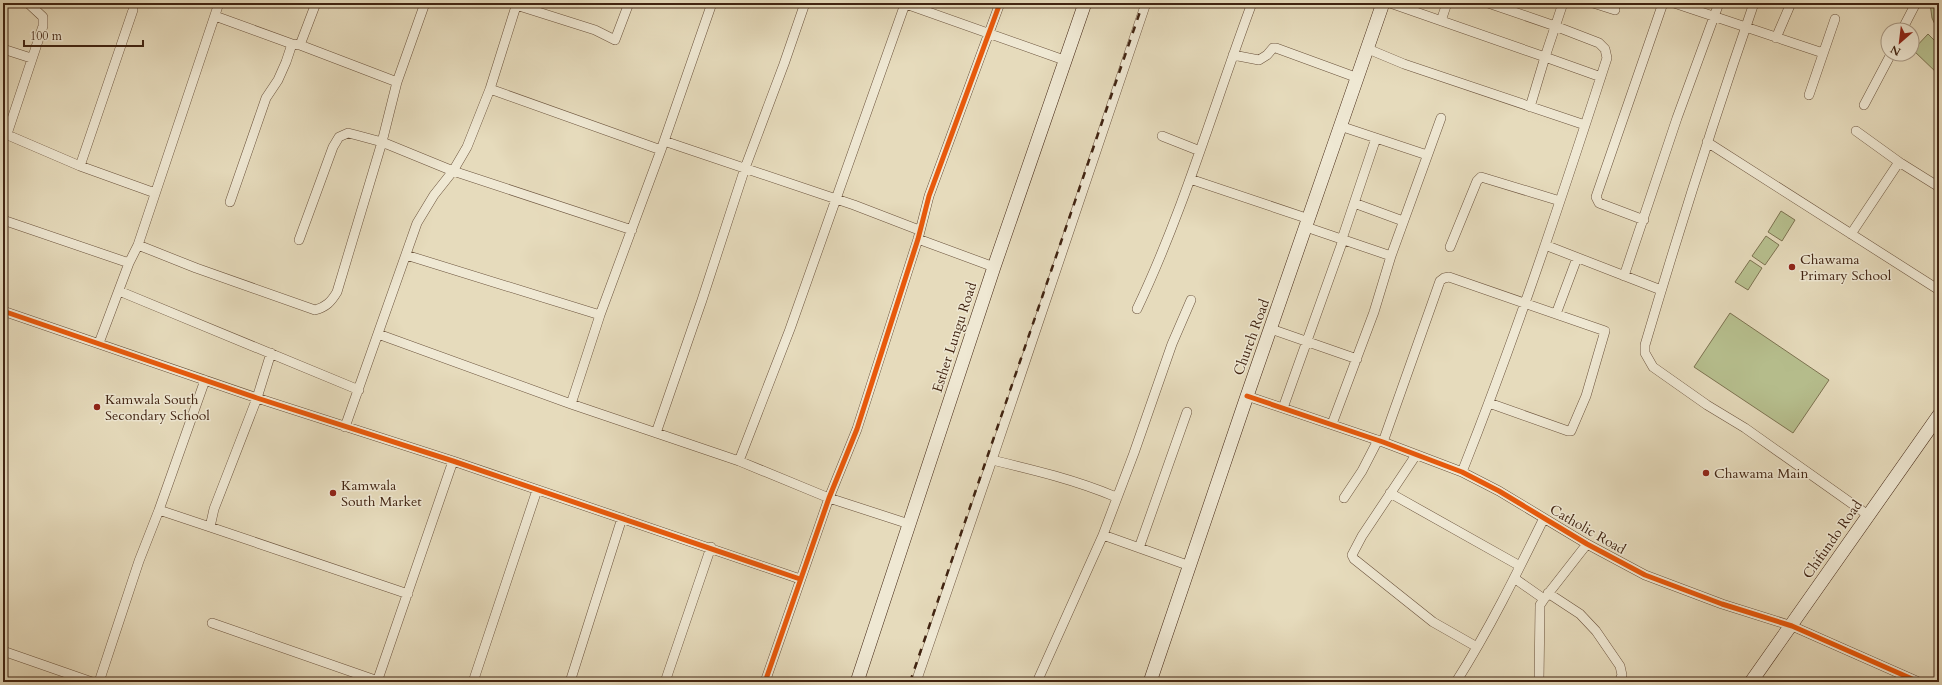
<svg xmlns="http://www.w3.org/2000/svg" width="1942" height="685" viewBox="0 0 1942 685" font-family="Cardo,serif">
<rect width="100%" height="100%" fill="#e6dbbc"/>
<filter id="stains"><feTurbulence type="fractalNoise" baseFrequency=".005" numOctaves="4"/><feColorMatrix values="0 0 0 0 .2 0 0 0 0 .09 0 0 0 0 .02 0 0 0 .5 -.17"/></filter>
<radialGradient id="worn" r=".72"><stop offset=".6" stop-color="#630" stop-opacity="0"/><stop offset="1" stop-color="#630" stop-opacity=".3"/></radialGradient>
<path fill="#b7c08f" stroke="#7c7250" d="M 1930,3 L 1939,3 L 1939,33 L 1932,18 Z
M 1928,34 L 1939,45 L 1939,75 L 1913,50 Z
M 1781,211 L 1795,220 L 1782,241 L 1768,232 Z
M 1766,236 L 1779,245 L 1765,265 L 1752,256 Z
M 1750,260 L 1762,268 L 1748,290 L 1735,282 Z
M 1730,313 L 1829,380 L 1793,433 L 1694,367 Z"/>
<g fill="none" stroke-linecap="round" stroke-linejoin="round">
<g stroke="#6a523c" stroke-width="10">
<path id="street" d="M 903,3 L 1064,60
M 1390,3 L 1545,57 L 1563,3
M 1593,3 L 1615,10
M 1674,3 L 1823,53
M 1754,3 C 1715,116 1679,230 1645,345 L 1645,353 L 1653,367 L 1707,405 L 1745,428 L 1868,515
M 516,5 L 595,30 L 615,40 L 629,3
M 215,16 L 292,44 L 300,45 L 397,82
M 1441,21 L 1447,3
M 1902,30 L 1916,3
M 1776,38 L 1791,3
M 300,45 L 316,3
M 3,49 L 31,58
M 1368,49 L 1404,64 L 1585,125
M 1233,55 L 1259,60 L 1267,55 L 1273,48 L 1276,48 L 1358,78
M 490,89 L 661,150
M 1809,95 L 1835,19
M 1864,105 L 1891,54
M 1530,107 L 1545,57 L 1601,77
M 1340,126 L 1427,155
M 1856,131 L 1899,162 L 1939,187
M 3,133 L 80,166 L 155,193
M 7,134 L 43,26 L 43,17 L 28,3
M 1162,136 L 1200,151
M 664,141 L 854,205 L 919,230
M 1707,142 L 1939,290
M 80,166 L 133,10 L 133,3
M 1190,179 L 1309,219
M 230,202 L 266,98 L 278,80 L 286,62 L 292,44
M 1354,203 L 1403,221
M 3,220 L 129,263
M 1644,220 L 1599,203 L 1596,197 L 1663,3
M 1306,227 L 1391,256 L 1374,312 L 1332,424
M 1851,234 L 1899,162
M 918,239 L 994,267
M 1342,239 L 1376,138
M 299,240 L 333,147 L 339,137 L 348,133 L 356,135 L 382,142 L 453,171 L 632,230
M 138,245 L 196,268 L 315,310 C 326,307 331,302 337,292 L 382,142 L 397,82 L 425,3
M 1545,245 L 1661,290
M 1450,247 L 1477,181 L 1481,177 L 1560,201
M 406,255 L 600,315
M 1391,256 L 1441,118
M 1624,276 L 1677,118 L 1719,3
M 119,291 L 359,390
M 1137,309 C 1184,210 1214,105 1252,3
M 3,311 L 257,398 L 453,461 L 800,579
M 1556,314 L 1577,258
M 1271,329 L 1357,359
M 378,334 L 571,404 L 739,461 L 829,498 L 909,524
M 99,343 L 129,263 L 138,245 L 219,3
M 271,353 L 257,398 L 214,509 L 210,527 L 408,594
M 1247,396 L 1383,442 L 1462,472 L 1499,491 L 1587,544 L 1645,575 L 1722,604 L 1792,626 L 1919,682
M 571,404 L 600,315 L 661,150 L 712,3
M 1283,408 L 1343,240
M 345,427 L 417,223 L 434,195 L 453,171 L 467,147 L 490,89 L 517,3
M 656,433 L 702,300 L 745,168 L 784,64 L 805,3
M 1383,442 L 1440,281 L 1444,278 L 1449,277 L 1605,331 L 1586,396 L 1571,431 L 1568,431 L 1489,403
M 1416,455 L 1362,536 L 1352,555 L 1354,559 L 1433,622 L 1477,647
M 739,461 L 790,329 L 905,4
M 1462,472 C 1516,336 1562,197 1607,58 L 1605,49 L 1599,43 L 1555,26 L 1488,3
M 1390,493 L 1520,566
M 1116,497 C 1076,480 1034,470 992,460 L 1146,3
M 1344,498 L 1362,471 L 1378,440
M 159,510 L 205,380
M 1103,535 L 1190,566
M 1139,548 L 1187,412
M 1514,578 L 1544,599
M 1548,593 L 1580,614 L 1596,631 L 1620,666 L 1622,675 L 1619,682
M 212,623 L 378,681
M 3,651 L 92,682
M 99,682 L 139,561 L 159,510 L 210,527
M 377,682 L 453,461
M 473,682 L 537,490
M 570,682 L 622,518
M 665,682 L 711,547
M 765,682 L 829,498 L 857,429 L 918,239 L 929,196 L 1000,3
M 916,682 L 992,460
M 1037,682 L 1103,535 L 1134,453 L 1172,344 L 1191,300
M 1456,682 C 1489,630 1517,573 1544,518
M 1539,682 L 1540,605 L 1544,599 L 1587,544"/>
</g>
<g stroke="#412412" stroke-width="14">
<path id="secondary" d="M 857,682 L 994,267 L 1085,3
M 1150,682 L 1247,396 L 1383,3
M 1751,682 L 1939,415"/>
</g>
<use href="#street" stroke="#efe8d3" stroke-width="9"/>
<use href="#secondary" stroke="#efe8d3" stroke-width="13"/>
<path stroke="#412412" stroke-width="2.5" stroke-dasharray="7 7" stroke-linecap="butt" d="M 910,682 L 1143,3"/>
<g stroke="#efe8d3" stroke-width="8">
<path id="cycleway" d="M 3,311 L 257,398 L 453,461 L 800,579
M 1247,396 L 1383,442 L 1462,472 L 1499,491 L 1587,544 L 1645,575 L 1722,604 L 1792,626 L 1919,682
M 765,682 L 829,498 L 857,429 L 918,239 L 929,196 L 1000,3"/>
</g>
<use href="#cycleway" stroke="#e8590c" stroke-width="5"/>
</g>
<g fill="#8f2418" stroke="#efe8d3" stroke-width="1.5">
<circle cx="1792" cy="267" r="4"/>
<circle cx="97" cy="407" r="4"/>
<circle cx="1706" cy="473" r="4"/>
<circle cx="333" cy="493" r="4"/>
</g>
<g text-anchor="middle" stroke-width="3" stroke-linejoin="round" paint-order="stroke">
<g font-size="14" fill="#412412" stroke="#efe8d3" text-anchor="start">
<text x="1800" y="264">Chawama<tspan x="1800" dy="16">Primary School</tspan></text>
<text x="105" y="404">Kamwala South<tspan x="105" dy="16">Secondary School</tspan></text>
<text x="1714" y="478">Chawama Main</text>
<text x="341" y="490">Kamwala<tspan x="341" dy="16">South Market</tspan></text>
</g>
<g font-size="14" fill="#412412" stroke="#efe8d3">
<text transform="translate(954 337) rotate(-72)" y="5">Esther Lungu Road</text>
<text transform="translate(1251 337) rotate(-70)" y="5">Church Road</text>
<text transform="translate(1588 529) rotate(30)" y="5">Catholic Road</text>
<text transform="translate(1832 539) rotate(-55)" y="5">Chifundo Road</text>
</g>
</g>
<rect width="1942" height="685" fill="none" stroke="#e6dbbc" stroke-width="16"/>
<rect x="4" y="4" width="1934" height="677" fill="none" stroke="#412412" stroke-width="2"/>
<rect x="8" y="8" width="1926" height="669" fill="none" stroke="#412412"/>
<g transform="translate(1900 42) rotate(208)"><circle r="19" fill="#efe8d3" stroke="#a99a86"/>
<path d="M0-3L7 15L0 10L-7 15Z" fill="#8f2418"/>
<text y="-6" font-size="11" font-weight="bold" text-anchor="middle" fill="#412412">N</text>
</g>
<path d="M24 40v6h119v-6" fill="none" stroke="#412412" stroke-width="2"/>
<text x="30" y="40" font-size="12" fill="#412412" stroke="#efe8d3" stroke-width="3" paint-order="stroke">100 m</text>
<rect width="100%" height="100%" filter="url(#stains)"/>
<rect width="100%" height="100%" fill="url(#worn)"/>
</svg>
